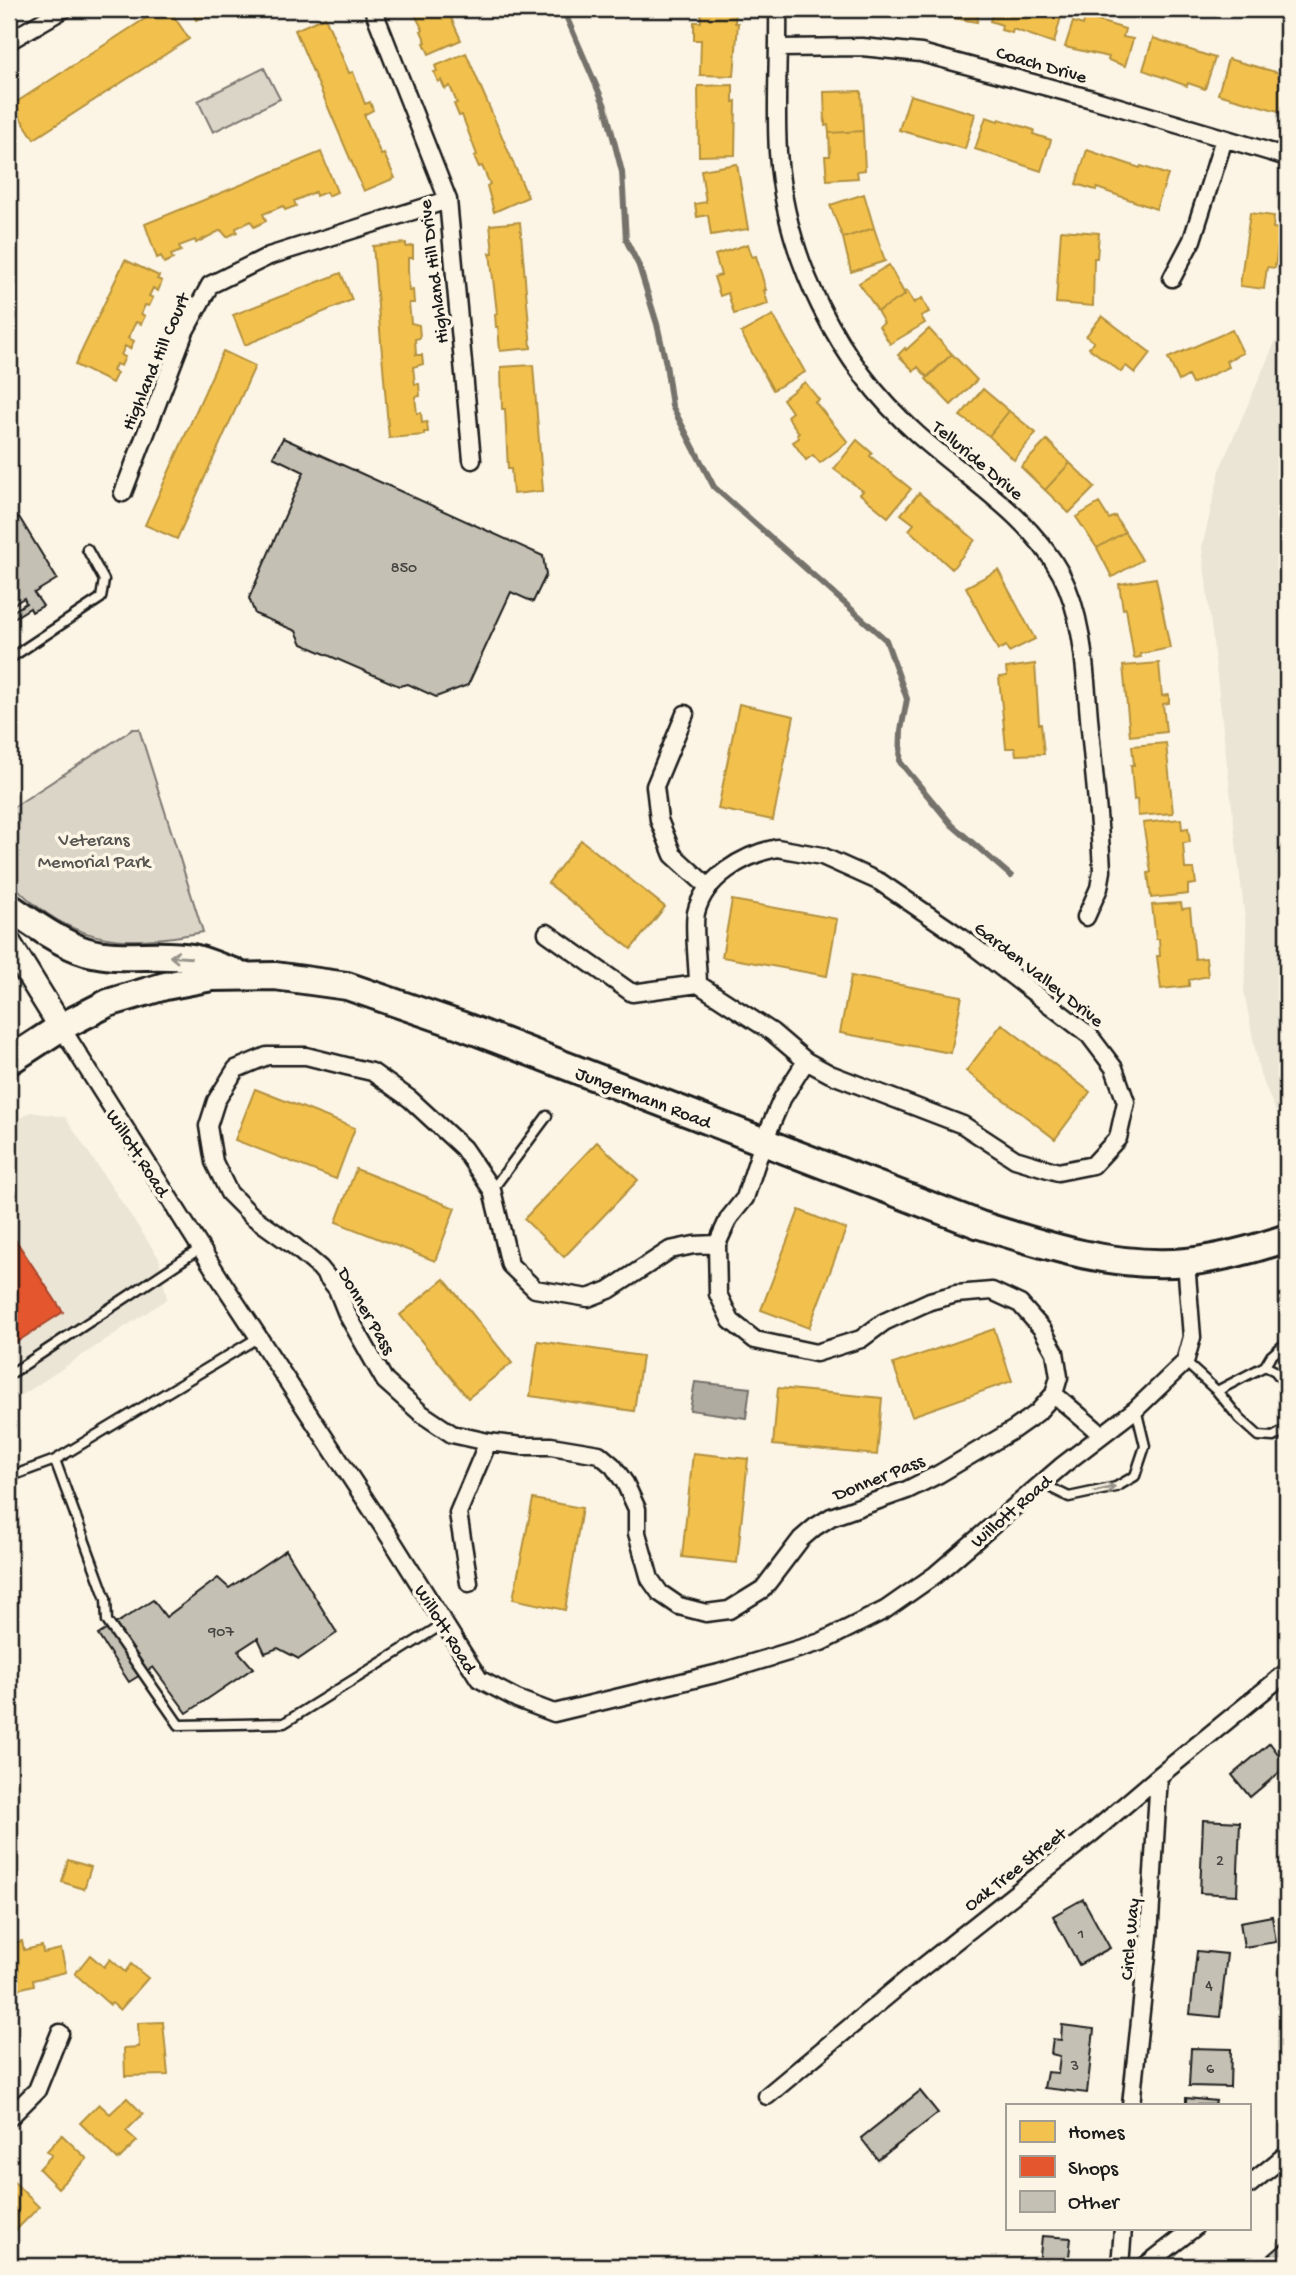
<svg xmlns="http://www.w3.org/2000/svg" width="1296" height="2275" viewBox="0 0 1296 2275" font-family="'Gochi Hand',sans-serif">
<rect width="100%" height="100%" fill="#fcf5e5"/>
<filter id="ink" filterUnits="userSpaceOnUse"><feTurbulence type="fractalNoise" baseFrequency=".0143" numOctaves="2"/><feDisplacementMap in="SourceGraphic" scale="14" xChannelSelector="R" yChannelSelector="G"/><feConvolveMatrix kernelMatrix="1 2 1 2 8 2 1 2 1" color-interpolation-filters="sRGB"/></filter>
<g filter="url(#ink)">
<path fill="#ebe5d6" d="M 1287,339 L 1287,1138 L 1260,1074 L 1244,992 L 1247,937 L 1202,547 L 1221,466 L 1275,342 Z
M 30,1112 L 65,1117 L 159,1258 L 167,1299 L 9,1404 L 9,1126 Z"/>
<path fill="#dbd5c8" stroke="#7c7872" stroke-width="2" d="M 264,68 L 280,99 L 213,132 L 198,101 Z
M 133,729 L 139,729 L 203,932 C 142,944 90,948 38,907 C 29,900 13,887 9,875 C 5,864 9,825 9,810 Z"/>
<path fill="#b0aba1" stroke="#75726c" stroke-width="2" d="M 695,1382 L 750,1388 L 746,1418 L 690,1410 Z"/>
<path fill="#f2c14e" stroke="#b2903f" stroke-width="2" d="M 160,9 L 169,9 L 189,39 L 34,139 L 12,105 Z
M 191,9 L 223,9 L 196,20 Z
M 412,9 L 447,9 L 461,40 L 429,54 L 424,43 L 426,42 L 421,31 L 423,30 Z
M 701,9 L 735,9 L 735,23 L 738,23 L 734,76 L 700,75 L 701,40 L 694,40 L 694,22 L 701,22 Z
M 931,9 L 979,9 L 977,22 L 953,18 L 954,13 Z
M 994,9 L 1063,9 L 1054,43 L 1013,29 L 1012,33 L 1001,30 L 1002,25 L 990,21 Z
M 325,17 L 349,73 L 353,72 L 365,104 L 370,102 L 373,110 L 364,115 L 381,155 L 384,154 L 395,178 L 364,191 L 295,30 Z
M 1085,17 L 1125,29 L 1123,37 L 1133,39 L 1125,66 L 1108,60 L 1109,57 L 1065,47 L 1073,22 L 1083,25 Z
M 1153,38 L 1215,58 L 1205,89 L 1188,83 L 1187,86 L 1143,70 Z
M 466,53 L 528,197 L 494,212 L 487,186 L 490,184 L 482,166 L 479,167 L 474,156 L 477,155 L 462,115 L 459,116 L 454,104 L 457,103 L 450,86 L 445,89 L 441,80 L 438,82 L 434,72 L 437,71 L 435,66 Z
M 1228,59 L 1287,75 L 1287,95 L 1282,112 L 1218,94 Z
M 733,85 L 733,102 L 736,101 L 735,155 L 699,156 L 698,86 Z
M 861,91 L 863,131 L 829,133 L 828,125 L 825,126 L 824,92 Z
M 910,95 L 975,114 L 965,149 L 899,130 Z
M 986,117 L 998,121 L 999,119 L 1034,130 L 1033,134 L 1051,140 L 1041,171 L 975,149 Z
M 863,131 L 865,170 L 857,171 L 858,178 L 827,180 L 825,156 L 830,156 L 829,133 Z
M 1087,150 L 1140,168 L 1141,166 L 1168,175 L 1156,209 L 1097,188 L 1096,190 L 1076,184 Z
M 321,152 L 337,192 L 328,196 L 326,192 L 316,196 L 315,192 L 294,201 L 296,206 L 285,210 L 283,206 L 263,214 L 266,221 L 254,227 L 251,221 L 236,228 L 237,232 L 227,237 L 221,230 L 196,243 L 195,240 L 179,246 L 181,251 L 171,255 L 173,259 L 164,263 L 161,256 L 157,258 L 145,224 Z
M 737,164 L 748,229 L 711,235 L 708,215 L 697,217 L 695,204 L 706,202 L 701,170 Z
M 864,194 L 874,228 L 843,238 L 830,205 Z
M 1250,213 L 1274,216 L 1273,228 L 1280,229 L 1275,268 L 1267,267 L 1264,289 L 1240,286 Z
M 520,222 L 531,348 L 500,351 L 498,327 L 496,327 L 495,314 L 497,313 L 490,253 L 493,253 L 490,225 Z
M 874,228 L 885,261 L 851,272 L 843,238 Z
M 1061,230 L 1099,233 L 1097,258 L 1094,258 L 1093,306 L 1056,303 Z
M 406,243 L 406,247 L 413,246 L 413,258 L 408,258 L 408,269 L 409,291 L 413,290 L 414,303 L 409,303 L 411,323 L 419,325 L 420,338 L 415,339 L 416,355 L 422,355 L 423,364 L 413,367 L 415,384 L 419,384 L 420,396 L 415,397 L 417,413 L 421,413 L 422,423 L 427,422 L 428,432 L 424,432 L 424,435 L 389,438 L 373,246 Z
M 748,244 L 752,257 L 756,256 L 766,290 L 764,290 L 768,304 L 734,314 L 728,293 L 720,296 L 714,277 L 721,275 L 715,255 Z
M 125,260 L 159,276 L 157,279 L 162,281 L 158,291 L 153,288 L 149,296 L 153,298 L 149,306 L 145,305 L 141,314 L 145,316 L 141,324 L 136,322 L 128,338 L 134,341 L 130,349 L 125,346 L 121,355 L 125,357 L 121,366 L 116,364 L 113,371 L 117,373 L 112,383 L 75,365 Z
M 889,265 L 905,295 L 878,311 L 859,283 Z
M 341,273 L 352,300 L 245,345 L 233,315 Z
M 907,291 L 914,303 L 922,298 L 929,312 L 921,316 L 925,323 L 890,344 L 879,326 L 884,323 L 876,309 L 878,311 L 905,295 L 904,292 Z
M 773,315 L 805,372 L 773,390 L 741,333 Z
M 1102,316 L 1151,353 L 1135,373 L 1126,366 L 1121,372 L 1089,348 L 1094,342 L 1086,336 Z
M 929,329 L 952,354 L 927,377 L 918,367 L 914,371 L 898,355 L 905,348 L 906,350 Z
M 1232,330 L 1243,353 L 1226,361 L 1229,367 L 1192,384 L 1188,376 L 1179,381 L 1168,358 Z
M 223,351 L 255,366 L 177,539 L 145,525 Z
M 952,354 L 977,380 L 951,405 L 926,379 Z
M 533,365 L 543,491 L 513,494 L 511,469 L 508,469 L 505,409 L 502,409 L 501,367 Z
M 805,382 L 819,400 L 815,402 L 848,442 L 820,463 L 813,455 L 806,460 L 793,442 L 799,438 L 797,435 L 799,433 L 787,416 L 792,412 L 783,399 Z
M 983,389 L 1009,411 L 989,436 L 960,416 Z
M 1009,411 L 1036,433 L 1014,460 L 989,436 Z
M 857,440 L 872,453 L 870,456 L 911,489 L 888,517 L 860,494 L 863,491 L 834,469 Z
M 1047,440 L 1070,463 L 1045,490 L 1021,467 Z
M 1070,463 L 1095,487 L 1069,513 L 1045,490 Z
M 919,493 L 975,540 L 952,569 L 909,530 L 914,524 L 901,514 Z
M 1099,503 L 1109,519 L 1115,516 L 1125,532 L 1097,548 L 1076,517 Z
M 1125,532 L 1142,560 L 1112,577 L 1097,548 Z
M 998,570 L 1035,639 L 1009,652 L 1006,646 L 998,650 L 966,587 Z
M 1156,578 L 1170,648 L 1140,654 L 1141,657 L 1134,658 L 1126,608 L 1123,609 L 1119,584 Z
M 1159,663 L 1162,696 L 1169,695 L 1169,703 L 1163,704 L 1166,732 L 1130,736 L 1123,666 Z
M 1035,664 L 1039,724 L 1041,724 L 1044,754 L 1016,755 L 1015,748 L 1006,748 L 999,677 L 1007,676 L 1006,668 Z
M 739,704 L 794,716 L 773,820 L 718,809 Z
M 1166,743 L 1173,813 L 1138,816 L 1137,799 L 1134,800 L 1131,765 L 1134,765 L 1132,746 Z
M 1181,819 L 1182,829 L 1188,828 L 1190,842 L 1183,843 L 1185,869 L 1194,869 L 1196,884 L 1188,885 L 1188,894 L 1151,898 L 1148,873 L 1151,872 L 1143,823 Z
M 581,840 L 665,907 L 631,949 L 548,883 Z
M 732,900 L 837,919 L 827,976 L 722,957 Z
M 1181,903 L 1182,909 L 1190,908 L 1195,959 L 1206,958 L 1208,976 L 1189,980 L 1189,986 L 1161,989 L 1157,956 L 1160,956 L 1159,939 L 1156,939 L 1152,905 Z
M 851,976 L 962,996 L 951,1053 L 840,1033 Z
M 1002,1024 L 1090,1092 L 1055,1139 L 966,1071 Z
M 255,1089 L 355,1128 L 336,1179 L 235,1140 Z
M 597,1142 L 638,1180 L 564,1257 L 524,1219 Z
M 356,1169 L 455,1208 L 435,1261 L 336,1222 Z
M 799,1210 L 846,1229 L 809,1328 L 761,1310 Z
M 444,1279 L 512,1363 L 468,1398 L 400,1315 Z
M 994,1329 L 1012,1381 L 912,1416 L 893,1364 Z
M 538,1341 L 642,1356 L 634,1411 L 530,1396 Z
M 778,1388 L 882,1398 L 877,1455 L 773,1445 Z
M 693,1453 L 748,1459 L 737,1563 L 682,1557 Z
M 533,1499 L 582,1508 L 565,1610 L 513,1599 Z
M 68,1860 L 91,1867 L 84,1889 L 62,1882 Z
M 22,1941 L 24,1950 L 42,1946 L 43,1953 L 61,1949 L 66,1972 L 33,1980 L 34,1985 L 18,1989 L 17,1983 L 9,1985 L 9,1944 Z
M 90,1955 L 104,1967 L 110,1959 L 125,1972 L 131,1964 L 148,1978 L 120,2010 L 112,2003 L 110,2005 L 75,1974 Z
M 163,2022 L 168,2075 L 125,2076 L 124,2048 L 139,2047 L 138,2023 Z
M 127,2098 L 143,2114 L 126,2131 L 137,2141 L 118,2160 L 80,2123 L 99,2104 L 110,2114 Z
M 62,2135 L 87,2159 L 58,2188 L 39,2169 L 52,2155 L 47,2151 Z
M 14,2182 L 39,2207 L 9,2237 L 9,2188 Z"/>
<path fill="#e4572e" stroke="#a84529" stroke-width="2" d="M 9,1230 L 63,1312 L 9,1347 Z"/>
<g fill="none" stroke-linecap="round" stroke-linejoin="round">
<path stroke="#75726c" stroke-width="6" d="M 563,9 L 605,106 L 622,172 L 626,240 L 639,266 L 657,324 L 666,364 L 672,406 L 714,487 L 886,640 L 907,699 L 901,730 L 900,762 L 952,825 L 1011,876"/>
</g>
<path fill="#c4c0b3" stroke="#1c1c1c" stroke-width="2" d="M 283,438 L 543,556 L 546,575 L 533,602 L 511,592 L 468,685 L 436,697 L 408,684 L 399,686 L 302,644 L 296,631 L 255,614 L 249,598 L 304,472 L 273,457 Z
M 19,517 L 57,579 L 34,593 L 43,606 L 32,612 L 30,608 L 9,621 L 9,614 L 26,603 L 24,598 L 9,607 L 9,524 Z
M 286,1550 L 337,1633 L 299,1659 L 278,1648 L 265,1653 L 258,1638 L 238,1651 L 253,1668 L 187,1713 L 153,1667 L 129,1682 L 98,1635 L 153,1600 L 166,1617 L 218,1578 L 229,1588 Z
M 1270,1743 L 1287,1766 L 1250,1797 L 1232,1775 Z
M 1203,1820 L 1240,1822 L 1237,1895 L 1200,1893 Z
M 1083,1899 L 1110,1948 L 1079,1965 L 1053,1916 Z
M 1272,1916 L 1276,1942 L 1244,1947 L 1240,1922 Z
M 1197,1951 L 1227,1954 L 1220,2017 L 1190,2014 Z
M 1062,2025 L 1094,2029 L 1087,2093 L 1044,2088 L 1047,2072 L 1058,2073 L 1060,2056 L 1051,2054 L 1053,2039 L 1061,2040 Z
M 1191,2048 L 1231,2049 L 1230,2087 L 1189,2086 Z
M 920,2091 L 938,2113 L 878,2160 L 861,2138 Z
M 1186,2098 L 1216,2101 L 1215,2105 L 1186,2105 Z
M 1042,2236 L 1071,2238 L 1068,2266 L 1039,2266 Z
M 1287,2240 L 1287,2266 L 1265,2266 L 1261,2262 Z"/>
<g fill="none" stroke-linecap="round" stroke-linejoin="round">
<g stroke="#1c1c1c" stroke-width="13">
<path id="service" d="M 9,659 L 101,598 L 104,580 L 87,549
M 492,1190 L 547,1116
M 1185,1362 L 1217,1391 L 1240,1419 L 1259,1436 L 1273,1437 L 1287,1429
M 1265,1366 L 1271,1356 L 1287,1342
M 9,1375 L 201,1248
M 1217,1391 L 1265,1366 L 1275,1371 L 1287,1386
M 55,1460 L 106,1599 L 107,1621 L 179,1725 L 284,1723 L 445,1623
M 9,1477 L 55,1460 L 259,1337
M 1041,1483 L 1069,1497 L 1116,1487 L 1135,1476 L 1145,1446 L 1136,1409"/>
</g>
<g stroke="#1c1c1c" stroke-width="21">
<path id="minor" d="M 373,9 L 448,200 L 472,460
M 778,9 C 779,56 775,104 778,152 C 785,258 838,364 917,434 C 966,478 1029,515 1061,574 C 1085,620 1085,677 1090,729 C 1094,776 1100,823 1102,871 L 1099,888 L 1086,917
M 9,41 L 64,9
M 778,48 L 862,47 L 921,53 L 1092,99 L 1287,157
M 1172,278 L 1192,240 L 1224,139
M 123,493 L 185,331 L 210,285 L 269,256 L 448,200
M 685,714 L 655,786 L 659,820 L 673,855 L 708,887
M 777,848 L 822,856 L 880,882 L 968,942 L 1089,1035 L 1114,1068 L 1126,1102 L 1118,1138 L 1093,1165 L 1058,1172 L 1015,1159 L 963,1125 L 830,1074 L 806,1061 L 772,1032 L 698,984 C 698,968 693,926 696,913 C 704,878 743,855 777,848 Z
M 547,933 L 632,993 L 698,984
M 61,1027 L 219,1277 L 391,1539 L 479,1679 L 517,1699 L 554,1713 L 719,1673 L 821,1642 L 885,1610 L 935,1575 L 1063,1465 L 1136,1409 L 1185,1362 L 1192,1337 L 1186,1262
M 717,1244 L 694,1245 L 670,1250 L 609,1290 L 588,1298 L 535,1289 L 510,1265 L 492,1190 L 463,1148 L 410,1099 L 372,1072 L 346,1066 L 306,1056 L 267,1056 L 236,1069 L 216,1101 L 208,1126 L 214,1162 L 229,1193 L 252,1216 L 294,1246 L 320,1268 L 337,1289 L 347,1314 L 385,1381 L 422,1414 L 452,1434 L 488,1442 L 522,1446 L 551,1446 L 599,1454 L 613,1466 L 625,1483 L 637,1509 L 637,1533 L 650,1579 L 660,1593 L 679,1606 L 706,1613 L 729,1610 L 763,1589 L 801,1539 L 815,1527 L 831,1517 L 907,1490 L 939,1474 L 1013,1430 L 1037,1413 L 1054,1394 L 1059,1377 L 1055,1352 L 1042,1329 L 1020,1304 L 992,1291 L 956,1294 L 930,1301 L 884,1322 L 861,1339 L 816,1353 L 755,1340 L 731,1321 L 718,1294 L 717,1244 L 729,1218 L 745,1198 L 763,1143 L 782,1099 L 806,1061
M 1054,1394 L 1102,1435
M 469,1583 L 458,1513 L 488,1442
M 767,2096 L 910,1977 L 1092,1833 L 1159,1776 L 1287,1672
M 1131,2105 L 1149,1936 L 1159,1776
M 9,2118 L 37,2090 L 60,2033
M 1249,2185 L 1287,2154
M 1120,2266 L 1123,2228
M 1145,2266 L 1194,2228"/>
</g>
<g stroke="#1c1c1c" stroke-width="28">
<path id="secondary" d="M 9,943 L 61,1027"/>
</g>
<g stroke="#1c1c1c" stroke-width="32">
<path id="primary" d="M 9,907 C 31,922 54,939 79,949 C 115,963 155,951 192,958 C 206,961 220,968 234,972
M 9,1061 L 61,1027 L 108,1003 L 165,986 L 212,977 L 275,976 L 347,986 L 460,1025 L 980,1225 C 1046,1246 1117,1269 1187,1262 C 1221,1258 1255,1249 1287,1238"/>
</g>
<use href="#service" stroke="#fcf5e5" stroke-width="8"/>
<use href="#minor" stroke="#fcf5e5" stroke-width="16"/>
<use href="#secondary" stroke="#fcf5e5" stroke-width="23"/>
<use href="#primary" stroke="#fcf5e5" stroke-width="26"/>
</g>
<defs><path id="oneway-shaft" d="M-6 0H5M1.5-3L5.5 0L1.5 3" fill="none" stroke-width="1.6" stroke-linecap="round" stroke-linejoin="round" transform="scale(1.75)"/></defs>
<g stroke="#97938b">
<use href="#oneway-shaft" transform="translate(180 957) rotate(-176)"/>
<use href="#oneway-shaft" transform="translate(1105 1489) rotate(-14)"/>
</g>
</g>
<g text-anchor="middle" stroke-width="7" stroke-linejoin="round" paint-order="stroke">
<g font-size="16" fill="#464542">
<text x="404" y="572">850</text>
<text x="221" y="1636">907</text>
<text x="1220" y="1865">2</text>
<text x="1081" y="1938">1</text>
<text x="1209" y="1990">4</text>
<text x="1075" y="2070">3</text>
<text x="1210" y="2073">6</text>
</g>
<g font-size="19" fill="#1c1c1c" stroke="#fcf5e5">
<text transform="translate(1042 63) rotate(16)" y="7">Coach Drive</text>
<text transform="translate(432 272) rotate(-97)" y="7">Highland Hill Drive</text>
<text transform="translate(154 361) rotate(-67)" y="7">Highland Hill Court</text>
<text transform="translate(979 459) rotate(40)" y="7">Telluride Drive</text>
<text transform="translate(1040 973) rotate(38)" y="7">Garden Valley Drive</text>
<text transform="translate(644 1096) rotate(21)" y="7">Jungermann Road</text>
<text transform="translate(139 1152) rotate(57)" y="7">Willott Road</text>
<text transform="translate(368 1310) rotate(60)" y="7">Donner Pass</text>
<text transform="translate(878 1476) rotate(-22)" y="7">Donner Pass</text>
<text transform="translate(1010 1510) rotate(-41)" y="7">Willott Road</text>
<text transform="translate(447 1628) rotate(58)" y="7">Willott Road</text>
<text transform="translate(1014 1868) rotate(-38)" y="7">Oak Tree Street</text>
<text transform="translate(1128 1939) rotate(-85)" y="7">Circle Way</text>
</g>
<g font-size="19" fill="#555450" stroke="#fcf5e5">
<text x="94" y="845">Veterans<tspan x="94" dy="22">Memorial Park</tspan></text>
</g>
</g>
<rect width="1296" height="2275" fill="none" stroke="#fcf5e5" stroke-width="35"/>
<rect x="18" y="18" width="1261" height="2240" fill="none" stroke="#1c1c1c" stroke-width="2.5" filter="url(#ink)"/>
<rect x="1006" y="2104" width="245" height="126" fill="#fcf5e5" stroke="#a29e95" stroke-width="2"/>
<rect x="1020" y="2121" width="35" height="21" fill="#f2c14e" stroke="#a29e95" stroke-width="2"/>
<text x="1068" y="2138" font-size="21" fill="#1c1c1c">Homes</text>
<rect x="1020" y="2156" width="35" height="21" fill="#e4572e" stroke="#a29e95" stroke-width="2"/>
<text x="1068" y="2174" font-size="21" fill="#1c1c1c">Shops</text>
<rect x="1020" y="2191" width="35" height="21" fill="#c4c0b3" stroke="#a29e95" stroke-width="2"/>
<text x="1068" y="2208" font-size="21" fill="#1c1c1c">Other</text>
</svg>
